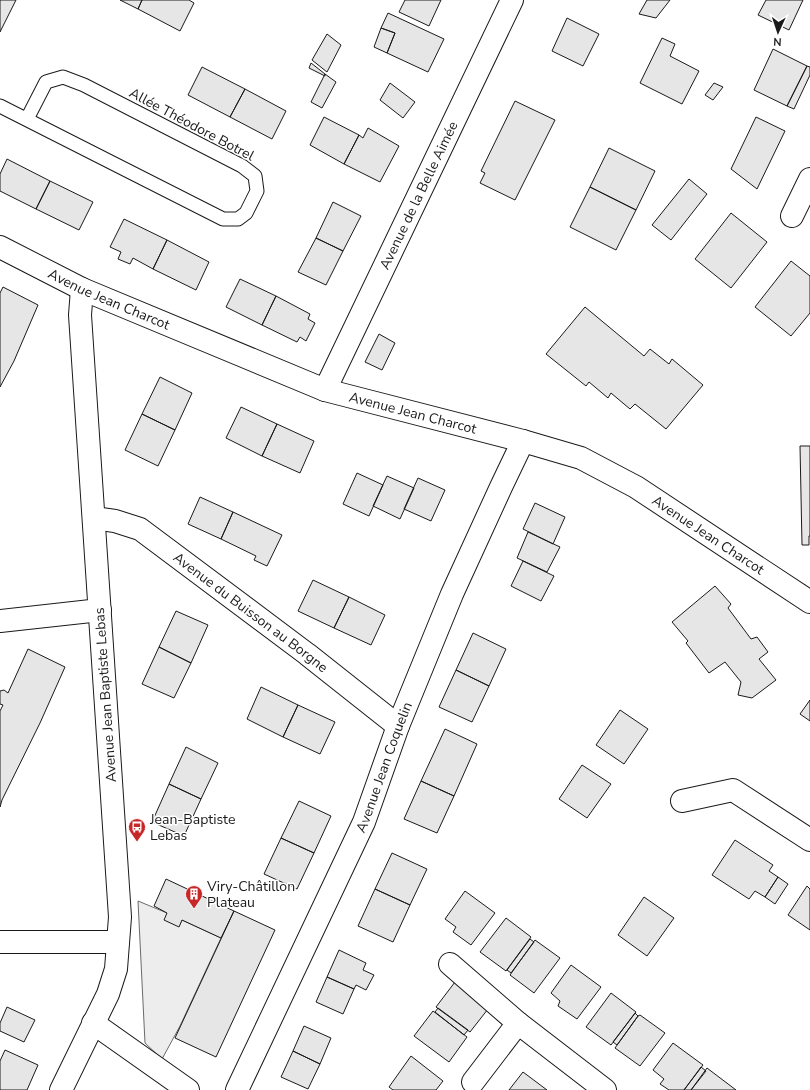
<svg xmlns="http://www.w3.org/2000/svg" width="810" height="1090" viewBox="0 0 810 1090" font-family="'Nunito Sans',sans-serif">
<rect width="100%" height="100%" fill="#fff"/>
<path fill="#ededed" stroke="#6a6a6a" d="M 138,901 L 167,913 L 179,926 L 182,920 L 221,938 L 180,1026 L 162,1059 L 145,1043 Z"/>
<path fill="#e6e6e6" stroke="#1a1a1a" d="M 0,0 L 16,0 L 0,32 Z
M 120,0 L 142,0 L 138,9 Z
M 142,0 L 189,0 L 194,3 L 180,31 L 138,9 Z
M 405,0 L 441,0 L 429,26 L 399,12 Z
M 647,0 L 670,0 L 656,18 L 639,14 Z
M 766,0 L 803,0 L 789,30 L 758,15 Z
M 388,13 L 444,39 L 428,72 L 387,53 L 395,33 L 381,28 Z
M 567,18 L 599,34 L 583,66 L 552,51 Z
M 381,28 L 395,33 L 387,53 L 374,47 Z
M 327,34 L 341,45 L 327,72 L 312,60 Z
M 662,38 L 675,44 L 670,56 L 699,71 L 682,104 L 640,83 Z
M 773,49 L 807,66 L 787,106 L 754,90 Z
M 311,63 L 325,74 L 325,76 L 309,68 Z
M 807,66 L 810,67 L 810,75 L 794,109 L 787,106 Z
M 202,67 L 245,89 L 230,117 L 188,95 Z
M 325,74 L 336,82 L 322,108 L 311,102 Z
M 390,83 L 415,102 L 403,118 L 380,100 Z
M 714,83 L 723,87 L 713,100 L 705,95 Z
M 245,89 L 286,111 L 272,139 L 230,117 Z
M 515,101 L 555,120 L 515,200 L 480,183 L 485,173 L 481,171 Z
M 324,117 L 359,135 L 344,164 L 310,145 Z
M 756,117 L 785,131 L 757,189 L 731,169 Z
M 368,128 L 399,146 L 380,182 L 344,164 L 359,135 L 363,138 Z
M 609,148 L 655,171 L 636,210 L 590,187 Z
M 7,159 L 50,181 L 36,209 L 0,191 L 0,174 Z
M 689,179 L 707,194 L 671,240 L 652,225 Z
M 50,181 L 93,202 L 79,230 L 36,209 Z
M 590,187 L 636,210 L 616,250 L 570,227 Z
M 333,202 L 361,216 L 343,251 L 316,238 Z
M 731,213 L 767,242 L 731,288 L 695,259 Z
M 124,219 L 167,240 L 153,269 L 133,258 L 130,264 L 118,259 L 121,252 L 110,247 Z
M 316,238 L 343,251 L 326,285 L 298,272 Z
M 167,240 L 209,262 L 196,290 L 153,269 Z
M 791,261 L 810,276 L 810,313 L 791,336 L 755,307 Z
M 240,279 L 276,296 L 262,325 L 226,307 Z
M 3,287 L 38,305 L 14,361 L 0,387 L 0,293 Z
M 276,296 L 310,314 L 308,319 L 315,323 L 306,341 L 300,337 L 297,342 L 262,325 Z
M 585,307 L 644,356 L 650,349 L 669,364 L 672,359 L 703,385 L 666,429 L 635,404 L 630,409 L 611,393 L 608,398 L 589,382 L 586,386 L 546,354 Z
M 379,334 L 395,343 L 382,370 L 365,362 Z
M 160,377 L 192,393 L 175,430 L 142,414 Z
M 241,407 L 277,424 L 262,456 L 226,438 Z
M 142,414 L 175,430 L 158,466 L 125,450 Z
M 277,424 L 314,441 L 300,473 L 262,456 Z
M 800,446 L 810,446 L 810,536 L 809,536 L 809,545 L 802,545 Z
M 357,473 L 383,485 L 369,516 L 343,504 Z
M 387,476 L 414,488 L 400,519 L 373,506 Z
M 418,478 L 445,490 L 431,521 L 404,509 Z
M 200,497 L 233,512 L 221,539 L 188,524 Z
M 535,503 L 565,517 L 553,544 L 523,529 Z
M 233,512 L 282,535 L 267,566 L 254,560 L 256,556 L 221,539 Z
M 528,532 L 560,547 L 547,572 L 517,558 Z
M 523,561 L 554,576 L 541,601 L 511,586 Z
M 313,580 L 349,597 L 334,628 L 298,611 Z
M 715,586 L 731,604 L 728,608 L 751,639 L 757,637 L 768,652 L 759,659 L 776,680 L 752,698 L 738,695 L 741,682 L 725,662 L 709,673 L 686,643 L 688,641 L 672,622 Z
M 349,597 L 385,615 L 371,645 L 334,628 Z
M 176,611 L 208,625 L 191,663 L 159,647 Z
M 473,633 L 506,649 L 489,686 L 456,670 Z
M 159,647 L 191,663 L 174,698 L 142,684 Z
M 28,649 L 65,667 L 40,723 L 2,800 L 0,807 L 0,711 L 3,705 L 0,704 L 0,691 L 4,690 L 8,693 Z
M 456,670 L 489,686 L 472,722 L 439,707 Z
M 261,687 L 298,705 L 283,737 L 247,719 Z
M 810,700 L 810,721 L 800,714 Z
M 298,705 L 335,722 L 320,754 L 283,737 Z
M 620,710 L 648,729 L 624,764 L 596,745 Z
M 445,729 L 477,744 L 454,796 L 421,781 Z
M 186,747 L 218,763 L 201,799 L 169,784 Z
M 582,765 L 611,784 L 587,818 L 559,799 Z
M 421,781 L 454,796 L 437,833 L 404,819 Z
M 169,784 L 201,799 L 184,836 L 152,822 Z
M 299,801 L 331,816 L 314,853 L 281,838 Z
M 281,838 L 314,853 L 297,889 L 264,874 Z
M 735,840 L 773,865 L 769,871 L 778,877 L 765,897 L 755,891 L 749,899 L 712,875 Z
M 392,853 L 427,869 L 410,905 L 375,889 Z
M 778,877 L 788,884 L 775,904 L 765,897 Z
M 166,879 L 234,911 L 221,938 L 182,920 L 179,927 L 164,920 L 167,913 L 154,906 Z
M 807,886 L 810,889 L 810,930 L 788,915 Z
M 375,889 L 410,905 L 393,942 L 358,926 Z
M 465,891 L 495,913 L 471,945 L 453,932 L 456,927 L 445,919 Z
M 644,897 L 674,918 L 647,956 L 618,935 Z
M 234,911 L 275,930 L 216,1057 L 175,1038 Z
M 506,918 L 531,937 L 506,971 L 480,952 Z
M 530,939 L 534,942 L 511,973 L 507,970 Z
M 535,940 L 560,958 L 534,993 L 510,975 Z
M 339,950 L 366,963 L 363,970 L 374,975 L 366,990 L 356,985 L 354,989 L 327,977 Z
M 571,965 L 601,987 L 577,1019 L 558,1006 L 560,1001 L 551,993 Z
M 327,977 L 354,989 L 343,1014 L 316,1002 Z
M 455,982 L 488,1009 L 470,1032 L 436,1007 Z
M 611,993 L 636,1012 L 611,1045 L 586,1027 Z
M 7,1007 L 35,1020 L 24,1042 L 0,1031 L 0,1023 Z
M 438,1008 L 468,1030 L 464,1035 L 435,1012 Z
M 433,1011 L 467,1037 L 449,1062 L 414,1036 Z
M 635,1013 L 638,1016 L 617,1045 L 613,1042 Z
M 640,1015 L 665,1033 L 640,1066 L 615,1048 L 638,1016 Z
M 304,1026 L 331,1038 L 320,1064 L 293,1051 Z
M 673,1043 L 703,1065 L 684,1090 L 669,1090 L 660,1084 L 664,1079 L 653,1070 Z
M 5,1050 L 38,1065 L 27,1090 L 0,1090 L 0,1061 Z
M 293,1051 L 320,1064 L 308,1089 L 281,1077 Z
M 411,1056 L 443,1081 L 436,1090 L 393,1090 L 389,1087 Z
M 701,1067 L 706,1071 L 691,1090 L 684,1090 Z
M 707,1068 L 736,1090 L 691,1090 Z
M 523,1072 L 547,1090 L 509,1090 Z"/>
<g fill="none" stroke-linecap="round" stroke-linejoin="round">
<g stroke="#1a1a1a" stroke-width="15">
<path id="service" d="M 0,106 L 223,219 L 238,219 L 246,213 L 257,191 L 255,176 L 242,166 L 84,85 L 63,77 L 46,82 L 27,119"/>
</g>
<g stroke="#1a1a1a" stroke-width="24">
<g id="minor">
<path d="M 792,216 L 810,179"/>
<path id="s1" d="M 0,247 L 82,289 L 325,390 L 523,441 L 581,458 L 636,487 L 810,602"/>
<path id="s2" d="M 325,390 L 512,0"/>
<path id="s3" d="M 94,518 L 115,521 L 140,529 L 307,654 L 398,726"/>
<path d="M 0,621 L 100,610"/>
<path d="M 682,801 L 733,790 L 810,840"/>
<path d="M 0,942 L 118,942"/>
<path d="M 450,964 L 518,1023 L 605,1090"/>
<path d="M 93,1023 L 188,1090"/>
<path d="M 473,1082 L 518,1023"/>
<path d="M 61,1090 L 108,994 L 116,969 L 120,917 L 80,315 L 82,289"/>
<path id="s4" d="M 237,1090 L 364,822 L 398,726 L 452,594 L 501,487 L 523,441"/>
</g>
</g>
<use href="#service" stroke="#fff" stroke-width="13"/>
<use href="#minor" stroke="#fff" stroke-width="22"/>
</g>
<defs>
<g id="bus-pin" transform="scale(0.9)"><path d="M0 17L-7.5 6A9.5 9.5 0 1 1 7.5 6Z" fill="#c62828" stroke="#fff"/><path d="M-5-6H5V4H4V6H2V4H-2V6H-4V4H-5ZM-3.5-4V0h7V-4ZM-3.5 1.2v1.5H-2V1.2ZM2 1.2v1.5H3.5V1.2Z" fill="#fff"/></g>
<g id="building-pin" transform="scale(0.9)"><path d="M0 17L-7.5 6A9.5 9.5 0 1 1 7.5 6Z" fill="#c62828" stroke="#fff"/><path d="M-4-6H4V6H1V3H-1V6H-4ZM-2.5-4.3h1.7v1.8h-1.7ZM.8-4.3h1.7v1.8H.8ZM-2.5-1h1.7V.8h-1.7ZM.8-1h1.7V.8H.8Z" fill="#fff"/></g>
</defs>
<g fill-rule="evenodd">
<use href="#bus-pin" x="137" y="827"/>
<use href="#building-pin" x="194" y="894"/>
</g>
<g text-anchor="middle" stroke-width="3" stroke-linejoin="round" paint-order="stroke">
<g font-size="14" fill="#1a1a1a" stroke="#fff">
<text transform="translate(192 124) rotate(28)" y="5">Allée Théodore Botrel</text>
<text dy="5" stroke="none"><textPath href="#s2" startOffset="216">Avenue de la Belle Aimée</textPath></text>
<text dy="5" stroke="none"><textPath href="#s1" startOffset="121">Avenue Jean Charcot</textPath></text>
<text dy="5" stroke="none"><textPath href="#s1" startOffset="446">Avenue Jean Charcot</textPath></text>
<text dy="5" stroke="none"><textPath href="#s1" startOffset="769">Avenue Jean Charcot</textPath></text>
<text dy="5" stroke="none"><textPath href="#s3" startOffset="186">Avenue du Buisson au Borgne</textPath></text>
<text transform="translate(105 695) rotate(-94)" y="5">Avenue Jean Baptiste Lebas</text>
<text dy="5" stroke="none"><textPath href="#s4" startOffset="355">Avenue Jean Coquelin</textPath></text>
</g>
<g font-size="14" fill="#1a1a1a" stroke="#fff" text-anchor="start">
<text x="150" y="824">Jean-Baptiste<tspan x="150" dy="16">Lebas</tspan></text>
<text x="207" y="891">Viry-Châtillon<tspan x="207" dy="16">Plateau</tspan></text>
</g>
</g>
<g transform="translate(778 32) rotate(183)" stroke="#ffffff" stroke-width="3" paint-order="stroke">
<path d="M0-3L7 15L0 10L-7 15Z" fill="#1a1a1a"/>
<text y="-6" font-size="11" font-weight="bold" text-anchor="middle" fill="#1a1a1a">N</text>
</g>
</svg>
